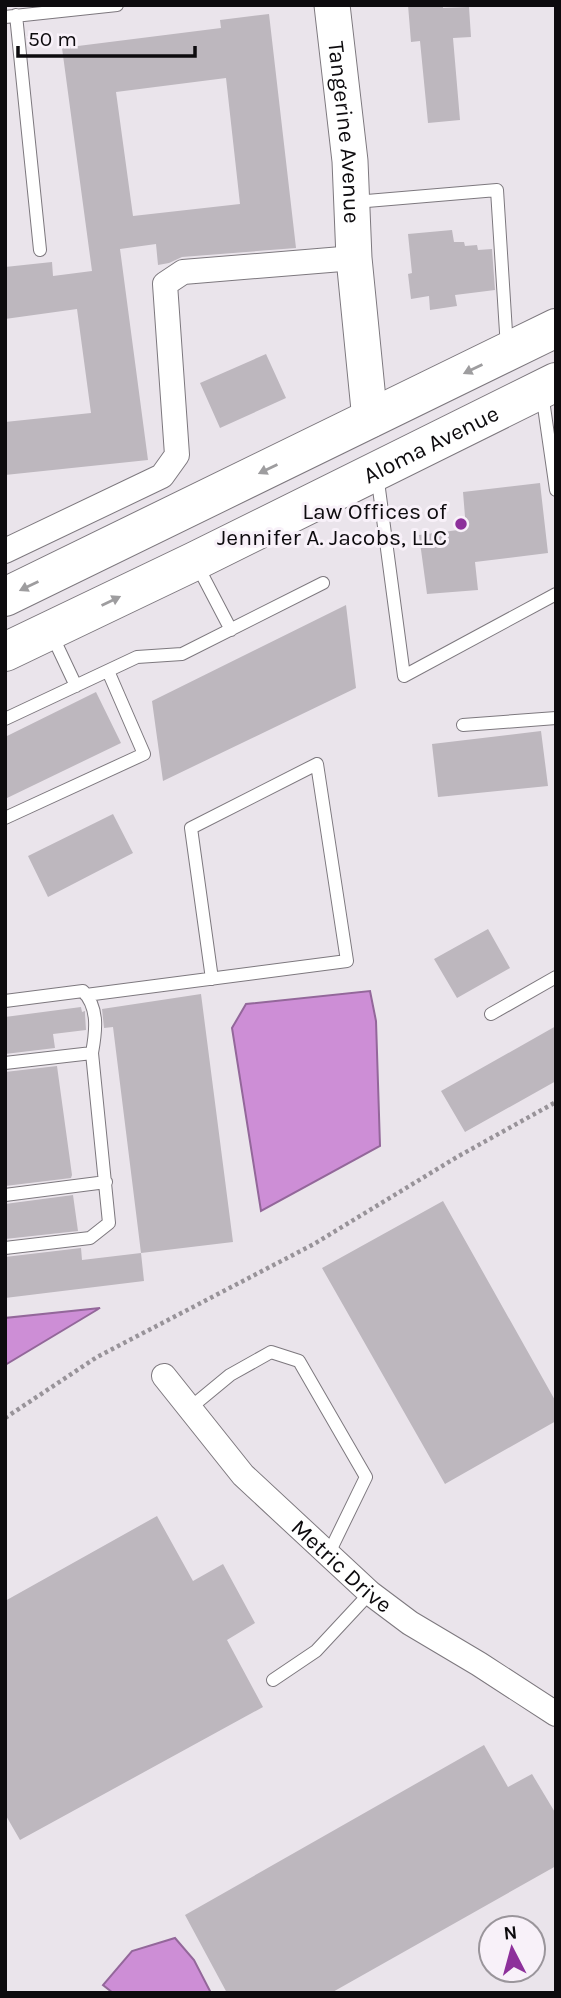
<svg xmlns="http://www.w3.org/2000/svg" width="561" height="1998" viewBox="0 0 561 1998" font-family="Karla,sans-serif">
<rect width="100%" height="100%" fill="#eae4eb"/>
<path fill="#cd8ed6" stroke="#93679a" stroke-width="2" d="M 370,991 L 376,1021 L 380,1146 L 261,1211 L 232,1028 L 246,1004 Z
M 100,1308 L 5,1365 L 5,1318 Z
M 175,1938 L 194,1960 L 211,1993 L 113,1993 L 103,1985 L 132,1951 Z"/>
<path fill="#bdb7be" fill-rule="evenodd" d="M 408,5 L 443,5 L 443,8 L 469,7 L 471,37 L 453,38 L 460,120 L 428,123 L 420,41 L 411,42 Z
M 269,14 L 296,248 L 182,257 L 169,263 L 158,265 L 156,244 L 120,249 L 148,460 L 5,475 L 5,422 L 91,413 L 77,309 L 5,319 L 5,267 L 52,262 L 53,276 L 92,271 L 62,48 L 221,28 L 220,20 ZM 226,78 L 240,204 L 133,216 L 116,92 Z
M 452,230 L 454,242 L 464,242 L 465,246 L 477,245 L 478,250 L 492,249 L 495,290 L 455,295 L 457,306 L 430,310 L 429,296 L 411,299 L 408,274 L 412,273 L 408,234 Z
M 266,354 L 286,398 L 220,428 L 200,383 Z
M 540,483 L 548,553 L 475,562 L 478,590 L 427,594 L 419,535 L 466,529 L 463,492 Z
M 346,605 L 356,688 L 163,781 L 152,701 Z
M 96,692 L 121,743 L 5,799 L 5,737 Z
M 541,731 L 548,786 L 438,797 L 432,744 Z
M 113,814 L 133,853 L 48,897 L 28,856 Z
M 488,929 L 510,968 L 457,998 L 434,959 Z
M 201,994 L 233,1242 L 141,1253 L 113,1027 L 104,1028 L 102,1009 Z
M 81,1007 L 82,1012 L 85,1011 L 85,1014 L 86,1030 L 53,1034 L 55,1048 L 5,1054 L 5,1017 Z
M 556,1026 L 556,1081 L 465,1132 L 441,1091 Z
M 57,1066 L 72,1175 L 71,1178 L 5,1186 L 5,1072 Z
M 73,1195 L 78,1231 L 5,1239 L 5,1204 Z
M 443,1201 L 556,1402 L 556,1421 L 445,1484 L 322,1268 Z
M 81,1248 L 82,1260 L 141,1253 L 144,1281 L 5,1298 L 5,1257 Z
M 157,1516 L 193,1581 L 223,1564 L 255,1623 L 227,1640 L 263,1707 L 20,1840 L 5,1814 L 5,1601 Z
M 484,1745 L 508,1787 L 532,1774 L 556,1814 L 556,1866 L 331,1993 L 227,1993 L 185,1915 Z"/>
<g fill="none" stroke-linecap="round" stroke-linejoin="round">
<g stroke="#7d787e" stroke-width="14">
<path id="lane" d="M 16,15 L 40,250
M 5,17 L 117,5
M 355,202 L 497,190 L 507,348
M 542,393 L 556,490
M 377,474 L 404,676 L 556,594
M 197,565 L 231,630
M 51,633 L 76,686
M 5,719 L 137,657 L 182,654 L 323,583
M 463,725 L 556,718
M 5,818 L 144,754 L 108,671
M 86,995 C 173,984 260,973 347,961 L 317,764 L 191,828 L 212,979
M 5,1001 L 83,991 C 99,1008 96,1031 92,1053 L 109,1223 L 90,1238 L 5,1248
M 491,1014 L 556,977
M 5,1063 L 92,1053
M 5,1195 L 106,1182
M 190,1408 L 230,1375 L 271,1352 L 299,1361 L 366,1477 L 328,1555
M 273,1680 L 316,1651 L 370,1593"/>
</g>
<g stroke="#7d787e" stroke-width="26">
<g id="street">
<path d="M 5,551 L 162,476 L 177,455 L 165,284 L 183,272 L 354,258"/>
<path id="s1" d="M 164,1376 L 243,1475 L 370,1593 L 410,1623 L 479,1664 L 556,1714"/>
</g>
</g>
<g stroke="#7d787e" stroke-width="37">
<g id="secondary">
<path id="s2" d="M 332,5 L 350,161 L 354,258 L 370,420"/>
</g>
</g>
<g stroke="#7d787e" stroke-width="40">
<g id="primary">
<path d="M 5,597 L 556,328"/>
<path id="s3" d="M 5,652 L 195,561 L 556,382"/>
</g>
</g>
<path stroke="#989399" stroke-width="4.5" stroke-dasharray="3.5 3.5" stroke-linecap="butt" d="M 5,1418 L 97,1357 L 314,1244 L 457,1157 L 556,1102"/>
<use href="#lane" stroke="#fff" stroke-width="12"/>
<use href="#street" stroke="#fff" stroke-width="24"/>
<use href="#secondary" stroke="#fff" stroke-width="35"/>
<use href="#primary" stroke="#fff" stroke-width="38"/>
</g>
<defs><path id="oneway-solid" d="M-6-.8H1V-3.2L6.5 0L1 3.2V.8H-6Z" transform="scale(1.75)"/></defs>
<g fill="#9e9d9f">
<use href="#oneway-solid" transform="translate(473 369) rotate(154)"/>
<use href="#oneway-solid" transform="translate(268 469) rotate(154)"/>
<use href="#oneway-solid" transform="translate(29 586) rotate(154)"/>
<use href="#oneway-solid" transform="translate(111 601) rotate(-26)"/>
</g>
<circle fill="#8d309b" stroke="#f8f1f9" stroke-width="2.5" cx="461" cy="524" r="7"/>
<g text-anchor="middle" stroke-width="6" stroke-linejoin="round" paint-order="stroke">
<g font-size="23" fill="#0d0b0e" stroke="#f8f1f9">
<text dy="8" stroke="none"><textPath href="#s2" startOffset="128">Tangerine Avenue</textPath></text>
<text dy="8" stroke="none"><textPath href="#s3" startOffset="474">Aloma Avenue</textPath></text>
<text dy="8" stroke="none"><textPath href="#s1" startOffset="261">Metric Drive</textPath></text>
</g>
<g font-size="23" fill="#0d0b0e" stroke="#f8f1f9" text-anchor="end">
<text x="447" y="519">Law Offices of<tspan x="447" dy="26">Jennifer A. Jacobs, LLC</tspan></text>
</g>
</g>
<rect width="561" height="1998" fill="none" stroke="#0d0b0e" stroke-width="14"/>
<g transform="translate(512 1949) rotate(354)"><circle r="33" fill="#f8f1f9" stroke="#9a959b" stroke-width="2"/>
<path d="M0-5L12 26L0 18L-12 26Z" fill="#8d309b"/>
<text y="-10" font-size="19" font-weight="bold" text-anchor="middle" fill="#0d0b0e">N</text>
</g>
<path d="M18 46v10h177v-10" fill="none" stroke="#0d0b0e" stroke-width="3.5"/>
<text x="28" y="46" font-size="21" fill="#0d0b0e" stroke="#f8f1f9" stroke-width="5" paint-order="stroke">50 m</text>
</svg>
